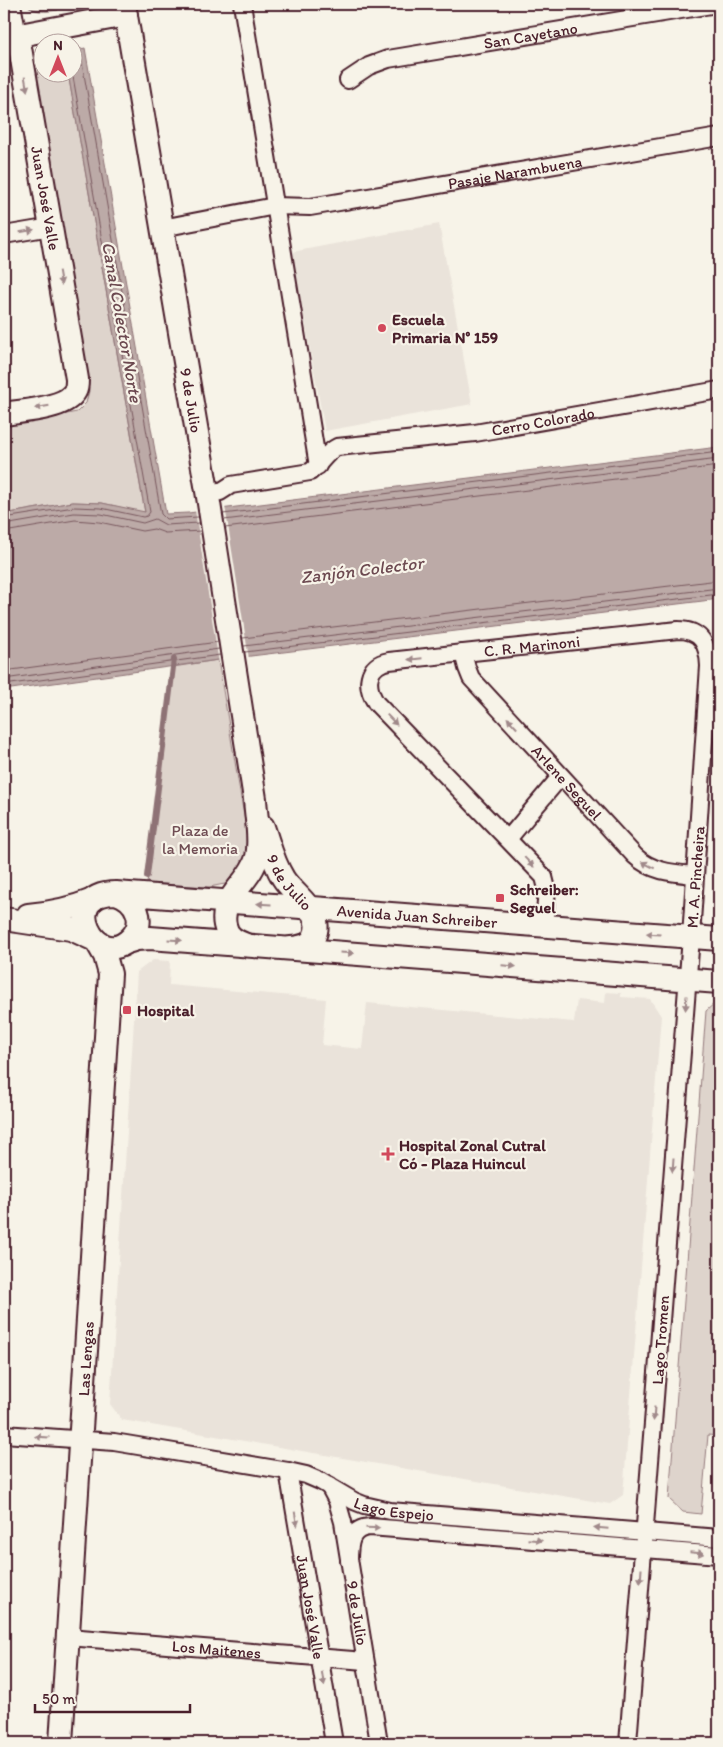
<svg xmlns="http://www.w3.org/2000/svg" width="723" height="1747" viewBox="0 0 723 1747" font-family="Itim,sans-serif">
<rect width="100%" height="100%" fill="#f7f3e8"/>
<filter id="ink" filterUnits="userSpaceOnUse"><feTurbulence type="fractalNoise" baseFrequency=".02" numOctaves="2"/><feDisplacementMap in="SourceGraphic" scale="10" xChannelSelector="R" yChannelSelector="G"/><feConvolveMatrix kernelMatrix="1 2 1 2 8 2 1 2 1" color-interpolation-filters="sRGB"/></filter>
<g filter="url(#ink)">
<path fill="#eae3da" d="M 439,224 L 472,404 L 325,431 L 292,252 Z
M 153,960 L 170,961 L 169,985 L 326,999 L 322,1045 L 362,1049 L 367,1003 L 574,1022 L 577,1000 L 605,1003 L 606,992 L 621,993 L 621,997 L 650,999 L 661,1016 L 623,1495 L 610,1504 L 122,1420 L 110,1404 L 137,972 Z"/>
<path fill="#ded4cc" stroke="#947a7c" d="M 26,4 L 57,4 L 58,10 C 45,12 35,13 26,4 Z
M 42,52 L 42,72 L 68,73 L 145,513 L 102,503 L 73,502 L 4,514 L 4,426 L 77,412 L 86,403 L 89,391 L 35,68 L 38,58 Z
M 218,660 L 248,840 L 249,854 L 230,883 L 209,887 L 147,883 L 173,667 Z
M 716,1002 L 719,1002 L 719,1436 L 708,1435 L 701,1514 L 683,1512 L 669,1499 L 706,1011 Z"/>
<path fill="#bcaaa7" stroke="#8e7275" d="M 85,48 L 166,514 L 188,513 L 719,447 L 719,599 L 218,660 L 4,690 L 4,514 L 73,502 L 102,503 L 145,512 L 68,73 L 72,72 L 73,51 Z"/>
<path fill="#f7f3e8" d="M 225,506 L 249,659 L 219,663 L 195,510 Z"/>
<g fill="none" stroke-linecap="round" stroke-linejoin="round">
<path stroke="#78575d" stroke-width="1" d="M 72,55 L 79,55 L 81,57 L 161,514 L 166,519 L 198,517
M 223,514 L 719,452
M 4,518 L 74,507 L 101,508 L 143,517 L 147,516 L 150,512 L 72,71
M 224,520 L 719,459
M 4,525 L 74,513 L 101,514 L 143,523 L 155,519 L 166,525 L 199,523
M 225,528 L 719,466
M 4,532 L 75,520 L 99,522 L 142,531 L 154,529 L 165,533 L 201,531
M 243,638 L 719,580
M 244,646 L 719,588
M 245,652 L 719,594
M 4,671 L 218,642
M 4,679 L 219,649
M 4,685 L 220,655"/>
<path stroke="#8e7275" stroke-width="6" d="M 147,876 L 174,659"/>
<g stroke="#4a1f2b" stroke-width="20">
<g id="street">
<path d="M 12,4 L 18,36"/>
<path d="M 242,4 L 318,466"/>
<path id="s1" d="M 348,80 L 369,66 L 388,59 L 717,4"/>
<path id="s2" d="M 162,228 L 275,206 L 310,207 L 719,137"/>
<path d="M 4,235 L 51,227"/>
<path id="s3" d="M 207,494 L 220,492 L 231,485 L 310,472 C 320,465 326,452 337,447 L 475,433 L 719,390"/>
<path id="s4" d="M 463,653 L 467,668 L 471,678 L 635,856 C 652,872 673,873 695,875"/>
<path d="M 508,839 L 561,776"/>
<path id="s5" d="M 544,926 L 547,889 L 544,877 L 376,703 C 365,686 366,665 389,661 L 678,630 C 702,630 708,645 709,666 L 691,937 L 628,1743"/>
<path id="s6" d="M 4,1434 L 114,1442 L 288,1471 L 306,1475 L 320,1481 L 354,1501 L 364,1505 L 390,1511 L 719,1538"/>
<path id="s7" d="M 288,1471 L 334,1743"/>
<path id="s8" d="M 329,1486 L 337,1501 L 343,1522 L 379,1743"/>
<path d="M 349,1561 C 349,1544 350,1528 370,1527 L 719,1555"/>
<path id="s9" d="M 68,1637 L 365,1661"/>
</g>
</g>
<g stroke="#4a1f2b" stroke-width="26">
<g id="secondary">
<path id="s10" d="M 124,4 L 208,497 L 255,799 C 256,817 261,839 257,857 C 251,882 219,898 225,925 C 227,937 236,941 246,945"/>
<path d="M 4,38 L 126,15"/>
<path d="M 4,414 C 21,411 62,409 73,394 C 77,390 77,384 77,379 L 18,36"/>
<path id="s11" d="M 263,827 C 269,844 273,862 283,878 C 293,895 326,913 314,937 C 310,946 300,947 291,948"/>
<path id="s12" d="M 116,893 C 136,899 147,922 131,938 C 97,974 56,893 116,893 L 719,939"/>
<path d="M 28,915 C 51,913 71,909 93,900"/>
<path d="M 4,919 L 71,929 L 95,940"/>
<path d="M 127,942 L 137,939 L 150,938 L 719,982"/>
<path id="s13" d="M 61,1743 L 110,974 L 105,956 L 97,942"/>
</g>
</g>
<use href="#street" stroke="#f7f3e8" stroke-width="16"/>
<use href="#secondary" stroke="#f7f3e8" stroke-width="22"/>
</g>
<defs><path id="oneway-solid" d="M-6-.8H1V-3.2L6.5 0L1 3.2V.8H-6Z" transform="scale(1.25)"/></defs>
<g fill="#a0898a">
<use href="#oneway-solid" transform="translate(26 84) rotate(80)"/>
<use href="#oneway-solid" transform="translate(27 231) rotate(-10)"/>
<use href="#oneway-solid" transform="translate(60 278) rotate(80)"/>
<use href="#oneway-solid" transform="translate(42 407) rotate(170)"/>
<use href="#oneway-solid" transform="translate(415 659) rotate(174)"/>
<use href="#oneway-solid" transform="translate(392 720) rotate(46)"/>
<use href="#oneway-solid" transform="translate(512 723) rotate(-133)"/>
<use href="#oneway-solid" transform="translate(529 862) rotate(46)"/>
<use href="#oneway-solid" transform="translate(648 865) rotate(-153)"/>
<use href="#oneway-solid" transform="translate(264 904) rotate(-176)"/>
<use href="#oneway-solid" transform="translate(653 934) rotate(-176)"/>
<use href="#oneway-solid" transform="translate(175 940) rotate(4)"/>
<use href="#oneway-solid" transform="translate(347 953) rotate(4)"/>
<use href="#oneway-solid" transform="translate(509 966) rotate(5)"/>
<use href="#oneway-solid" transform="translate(686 1003) rotate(94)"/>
<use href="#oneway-solid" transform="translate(673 1165) rotate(94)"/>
<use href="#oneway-solid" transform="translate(654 1414) rotate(94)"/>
<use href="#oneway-solid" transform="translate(42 1437) rotate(-177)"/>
<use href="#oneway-solid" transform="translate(296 1519) rotate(80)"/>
<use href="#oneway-solid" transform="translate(373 1528) rotate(1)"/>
<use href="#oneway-solid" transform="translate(601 1528) rotate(-175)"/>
<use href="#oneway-solid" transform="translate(535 1540) rotate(5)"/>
<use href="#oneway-solid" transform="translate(697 1553) rotate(5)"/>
<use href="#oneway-solid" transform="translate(641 1576) rotate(94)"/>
<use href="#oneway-solid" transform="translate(323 1679) rotate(81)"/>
</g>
</g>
<g fill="#d1495b" stroke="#f7f3e8" stroke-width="2">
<circle cx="382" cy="328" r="5"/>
<rect x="495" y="893" width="10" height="10" rx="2.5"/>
<rect x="122" y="1005" width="10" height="10" rx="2.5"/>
<path d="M385.5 1146.5h5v5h5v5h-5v5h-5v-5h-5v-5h5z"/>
</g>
<g text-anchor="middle" stroke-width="4.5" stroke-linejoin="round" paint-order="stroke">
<g font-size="16" fill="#4a1f2b" stroke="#f7f3e8">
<text dy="6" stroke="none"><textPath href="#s1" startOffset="190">San Cayetano</textPath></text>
<text dy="6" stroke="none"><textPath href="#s2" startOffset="358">Pasaje Narambuena</textPath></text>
<text transform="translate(46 198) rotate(80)" y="6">Juan José Valle</text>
<text dy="6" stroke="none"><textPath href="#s10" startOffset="402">9 de Julio</textPath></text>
<text dy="6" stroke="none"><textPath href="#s3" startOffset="351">Cerro Colorado</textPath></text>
<text dy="6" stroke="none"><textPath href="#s5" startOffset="489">C. R. Marinoni</textPath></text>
<text dy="6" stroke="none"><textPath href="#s4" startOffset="168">Arlene Seguel</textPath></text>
<text transform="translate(695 877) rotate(-86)" y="6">M. A. Pincheira</text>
<text dy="6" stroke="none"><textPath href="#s11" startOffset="62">9 de Julio</textPath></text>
<text dy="6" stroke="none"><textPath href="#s12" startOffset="469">Avenida Juan Schreiber</textPath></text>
<text transform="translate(660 1340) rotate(-86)" y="6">Lago Tromen</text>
<text dy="6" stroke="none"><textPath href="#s13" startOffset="385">Las Lengas</textPath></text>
<text dy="6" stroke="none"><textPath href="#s6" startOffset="401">Lago Espejo</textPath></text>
<text dy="6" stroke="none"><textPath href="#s7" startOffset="138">Juan José Valle</textPath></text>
<text dy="6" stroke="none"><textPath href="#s8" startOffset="131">9 de Julio</textPath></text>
<text dy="6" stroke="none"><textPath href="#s9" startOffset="149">Los Maitenes</textPath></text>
</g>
<g font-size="16" font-weight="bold" fill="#4a1f2b" stroke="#f7f3e8" text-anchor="start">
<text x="392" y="325">Escuela<tspan x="392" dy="18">Primaria N° 159</tspan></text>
<text x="510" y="895">Schreiber:<tspan x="510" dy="18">Seguel</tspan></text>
<text x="137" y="1016">Hospital</text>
<text x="399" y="1151">Hospital Zonal Cutral<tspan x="399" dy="18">Có - Plaza Huincul</tspan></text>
</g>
<g font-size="16" fill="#6f4c53" stroke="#f7f3e8">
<text x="200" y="836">Plaza de<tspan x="200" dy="18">la Memoria</tspan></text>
</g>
<g font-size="18" font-style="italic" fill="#6c4950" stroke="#f7f3e8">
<text transform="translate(122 322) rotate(80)" y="6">Canal Colector Norte</text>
<text transform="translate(362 570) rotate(-7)" y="6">Zanjón Colector</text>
</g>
</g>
<rect width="723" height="1747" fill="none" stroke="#f7f3e8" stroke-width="20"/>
<rect x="10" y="10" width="703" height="1727" fill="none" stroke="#4a1f2b" stroke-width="2" filter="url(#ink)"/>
<g transform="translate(58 58)"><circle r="24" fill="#f7f3e8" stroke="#b29e9c"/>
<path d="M0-4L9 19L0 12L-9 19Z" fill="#d1495b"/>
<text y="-8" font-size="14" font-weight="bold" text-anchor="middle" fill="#4a1f2b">N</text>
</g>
<path d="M35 1704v8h155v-8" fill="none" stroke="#4a1f2b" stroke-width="2.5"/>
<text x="42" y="1704" font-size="15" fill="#4a1f2b" stroke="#f7f3e8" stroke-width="4" paint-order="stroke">50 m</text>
</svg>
